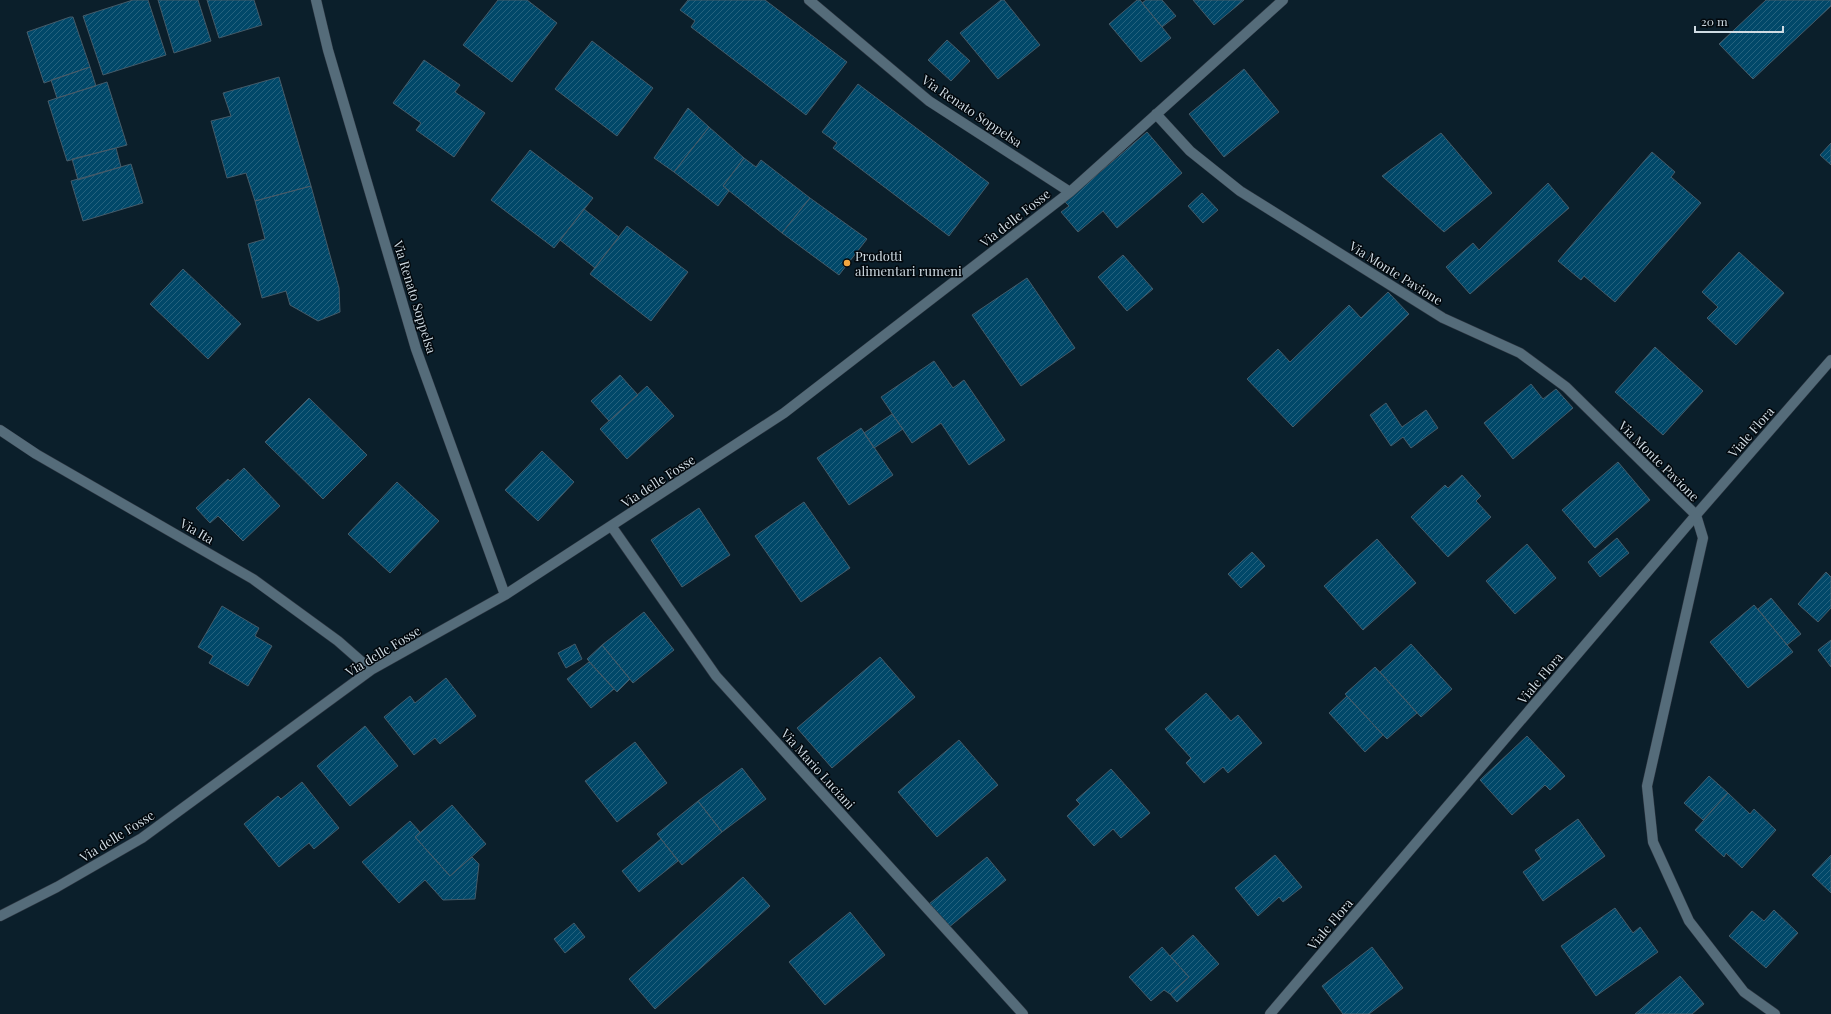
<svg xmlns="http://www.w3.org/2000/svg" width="1831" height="1014" viewBox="0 0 1831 1014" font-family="'Playfair Display',serif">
<defs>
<pattern id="building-hatch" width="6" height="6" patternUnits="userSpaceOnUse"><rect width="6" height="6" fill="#014869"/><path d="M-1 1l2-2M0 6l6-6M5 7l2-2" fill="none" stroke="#25627e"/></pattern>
</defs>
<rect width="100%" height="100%" fill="#0b1f2b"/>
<path fill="url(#building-hatch)" stroke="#455b69" d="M 133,0 L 148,0 L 166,55 L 103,75 L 83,16 Z
M 158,0 L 198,0 L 211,41 L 174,53 Z
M 207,0 L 254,0 L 262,25 L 219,38 Z
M 498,0 L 527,0 L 557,23 L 512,82 L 463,45 Z
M 688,0 L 765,0 L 847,62 L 806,115 L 691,27 L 695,21 L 680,10 Z
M 1001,0 L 1004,0 L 1040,45 L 998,79 L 960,33 Z
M 1137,0 L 1140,0 L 1171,38 L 1141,62 L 1109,24 Z
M 1146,0 L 1162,0 L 1176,16 L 1162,27 L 1142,3 Z
M 1193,0 L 1244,0 L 1214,25 Z
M 1766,0 L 1831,0 L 1831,6 L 1753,79 L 1719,44 Z
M 70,17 L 73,17 L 90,67 L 44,83 L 27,32 Z
M 947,40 L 970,61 L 951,81 L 928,60 Z
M 592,41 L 653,88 L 617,136 L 555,89 Z
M 424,60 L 460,85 L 455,92 L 485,113 L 454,157 L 416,130 L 421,123 L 393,103 Z
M 90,67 L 96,86 L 57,98 L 51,80 Z
M 1244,69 L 1279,112 L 1224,157 L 1189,114 Z
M 279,77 L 311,186 L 255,201 L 246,173 L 227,178 L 211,121 L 231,116 L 223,93 Z
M 107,82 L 127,145 L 67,161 L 48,101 Z
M 858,84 L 989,183 L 949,236 L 833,148 L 837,143 L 822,132 Z
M 688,108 L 709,127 L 674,172 L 654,158 Z
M 709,127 L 744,158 L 723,186 L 729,191 L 718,206 L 674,172 Z
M 1147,132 L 1182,173 L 1117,228 L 1103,211 L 1078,232 L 1061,212 L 1069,206 L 1065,202 Z
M 1441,133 L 1492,193 L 1444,232 L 1382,176 Z
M 1831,143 L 1831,165 L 1820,155 Z
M 116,148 L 121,167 L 78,180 L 72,159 Z
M 530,150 L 593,198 L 554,248 L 491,200 Z
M 1652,152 L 1675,172 L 1671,177 L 1701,203 L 1615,302 L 1584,276 L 1581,280 L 1558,261 Z
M 744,158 L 756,167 L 761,160 L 810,198 L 782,233 L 723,186 Z
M 131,164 L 143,203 L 83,221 L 71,181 Z
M 1548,183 L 1569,208 L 1470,294 L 1446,267 L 1473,243 L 1479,250 Z
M 311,186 L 339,288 L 340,312 L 318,321 L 290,305 L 286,291 L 262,298 L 248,244 L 265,239 L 255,201 Z
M 1202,193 L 1218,210 L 1203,223 L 1188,206 Z
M 810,198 L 867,239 L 839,275 L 782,233 Z
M 584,209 L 619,237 L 595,268 L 560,240 Z
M 627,226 L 688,272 L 651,321 L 590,274 Z
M 1739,252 L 1784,293 L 1736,345 L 1707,318 L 1718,307 L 1702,292 Z
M 1123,255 L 1153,289 L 1127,311 L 1098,277 Z
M 183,269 L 241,324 L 208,359 L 150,304 Z
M 1027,278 L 1075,348 L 1021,386 L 972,315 Z
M 1388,292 L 1409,314 L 1293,427 L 1247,379 L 1278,349 L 1290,362 L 1349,305 L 1361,318 Z
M 1655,347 L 1703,391 L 1663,435 L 1615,392 Z
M 934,361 L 953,388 L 964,380 L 1005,440 L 969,465 L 941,423 L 912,443 L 881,397 Z
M 620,375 L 638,395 L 609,421 L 591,401 Z
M 1531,384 L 1543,399 L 1556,389 L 1573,408 L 1513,459 L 1484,423 Z
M 647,386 L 674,416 L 627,459 L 600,429 Z
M 309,398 L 367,455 L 323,499 L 265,442 Z
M 1386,403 L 1402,427 L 1426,410 L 1438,428 L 1411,448 L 1403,437 L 1391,446 L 1370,415 Z
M 892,414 L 903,429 L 874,448 L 864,433 Z
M 861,428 L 893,475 L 849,505 L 817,458 Z
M 542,451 L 574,482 L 538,521 L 505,490 Z
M 1618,462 L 1650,500 L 1595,548 L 1562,510 Z
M 244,468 L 280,506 L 243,541 L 218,516 L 210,523 L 196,508 L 228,479 L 230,481 Z
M 1462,475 L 1481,496 L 1476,501 L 1491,517 L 1448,557 L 1411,517 L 1445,485 L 1448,488 Z
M 397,482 L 439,521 L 390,573 L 348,534 Z
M 804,502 L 850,568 L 801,602 L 755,536 Z
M 699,508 L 730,555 L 682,587 L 651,540 Z
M 1617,538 L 1629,553 L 1600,577 L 1588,562 Z
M 1377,539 L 1416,583 L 1363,630 L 1324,586 Z
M 1527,544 L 1556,578 L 1515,614 L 1486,581 Z
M 1252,552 L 1265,566 L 1241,588 L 1228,574 Z
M 1826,572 L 1831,577 L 1831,608 L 1818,622 L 1798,604 Z
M 1771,598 L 1801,634 L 1787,645 L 1758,609 Z
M 1754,605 L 1793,652 L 1748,688 L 1710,642 Z
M 222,606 L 259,628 L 255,636 L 272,646 L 248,686 L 209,663 L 213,656 L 198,647 Z
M 644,612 L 674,650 L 633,683 L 602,645 Z
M 1831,640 L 1831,667 L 1818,650 Z
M 575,644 L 582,659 L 566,668 L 558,653 Z
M 1411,644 L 1452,689 L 1421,717 L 1380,672 Z
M 602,645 L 630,679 L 617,692 L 587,659 Z
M 880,657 L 915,697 L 832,768 L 797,728 Z
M 589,662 L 614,689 L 591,708 L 567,679 Z
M 1375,667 L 1417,713 L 1387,739 L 1345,694 Z
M 446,678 L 476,716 L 440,744 L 435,738 L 414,755 L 384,717 L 410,696 L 415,703 Z
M 1206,693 L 1231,721 L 1238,715 L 1262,743 L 1228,773 L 1223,767 L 1204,783 L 1186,763 L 1191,758 L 1165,729 Z
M 1347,696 L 1383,735 L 1365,752 L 1329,713 Z
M 365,726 L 398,766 L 350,806 L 317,766 Z
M 1527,736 L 1565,776 L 1550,790 L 1545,785 L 1512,815 L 1480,780 Z
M 959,740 L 998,785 L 937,837 L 898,792 Z
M 635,742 L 667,783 L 617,822 L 585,781 Z
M 742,768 L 766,799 L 722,832 L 698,801 Z
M 1111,769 L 1150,813 L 1121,838 L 1113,829 L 1094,846 L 1067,816 L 1080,804 L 1076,800 Z
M 1709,776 L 1728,793 L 1703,820 L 1684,803 Z
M 302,782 L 339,828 L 314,849 L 309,843 L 279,867 L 244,824 L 278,796 L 281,799 Z
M 1728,793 L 1750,814 L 1754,809 L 1776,830 L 1742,868 L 1726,853 L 1724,857 L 1695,830 Z
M 698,801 L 722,832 L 682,865 L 657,834 Z
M 452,805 L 486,844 L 450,876 L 415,837 Z
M 1578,819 L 1605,856 L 1543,901 L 1523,872 L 1541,859 L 1535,850 Z
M 410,821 L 420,832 L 415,837 L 450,876 L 472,857 L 479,864 L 475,899 L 443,900 L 425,880 L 399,903 L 362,862 Z
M 661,839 L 678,861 L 639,892 L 622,871 Z
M 1275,855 L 1302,887 L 1283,902 L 1279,897 L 1258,916 L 1235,888 Z
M 1831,855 L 1831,893 L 1812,875 Z
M 987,857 L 1006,880 L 948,928 L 929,904 Z
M 743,877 L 770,906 L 655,1009 L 629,979 Z
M 1615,908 L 1633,933 L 1640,927 L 1658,952 L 1596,996 L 1561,946 Z
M 1774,910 L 1798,933 L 1766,968 L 1729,936 L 1752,911 L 1764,921 Z
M 850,912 L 885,955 L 825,1005 L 789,962 Z
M 574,923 L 585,937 L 565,953 L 554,939 Z
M 1193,935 L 1219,964 L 1177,1002 L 1170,994 L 1189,977 L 1170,956 Z
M 1162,947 L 1189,977 L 1170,994 L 1164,990 L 1151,1001 L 1129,977 Z
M 1372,947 L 1403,988 L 1369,1014 L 1343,1014 L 1322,986 Z
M 1680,976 L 1704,1004 L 1692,1014 L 1635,1014 Z"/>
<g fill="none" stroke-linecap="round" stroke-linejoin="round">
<g stroke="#2e3641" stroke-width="11">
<path id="street" d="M 316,0 L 328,50 L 416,349 L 505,595
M 809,0 L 929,101 L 1070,192
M 1156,114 L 1190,151 L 1240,191 L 1443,318 L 1520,353 L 1566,387 L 1696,515 L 1703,538 L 1647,786 L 1653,842 L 1689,921 L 1744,992 L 1775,1014
M 0,430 L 36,454 L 253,579 L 338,641 L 371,670
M 612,527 L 716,676 L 1023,1014
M 0,916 L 57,887 L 142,838 L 371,670 L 505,595 L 784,413 L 1070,192 L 1283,0
M 1270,1014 L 1696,515 L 1831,360"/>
</g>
<use href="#street" stroke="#556c7a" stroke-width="10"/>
</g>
<circle fill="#f1a63f" stroke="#02080d" stroke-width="1.5" cx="847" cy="263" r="4"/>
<g text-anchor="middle" stroke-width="3" stroke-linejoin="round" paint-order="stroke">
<g font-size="13" fill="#cfdbe3" stroke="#02080d">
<text transform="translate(972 111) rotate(34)" y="5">Via Renato Soppelsa</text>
<text transform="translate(1015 218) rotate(-38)" y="5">Via delle Fosse</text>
<text transform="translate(1396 273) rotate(32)" y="5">Via Monte Pavione</text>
<text transform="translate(415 297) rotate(73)" y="5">Via Renato Soppelsa</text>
<text transform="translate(1751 432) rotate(-49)" y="5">Viale Flora</text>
<text transform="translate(1659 461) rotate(45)" y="5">Via Monte Pavione</text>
<text transform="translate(658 481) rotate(-33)" y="5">Via delle Fosse</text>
<text transform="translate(197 531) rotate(30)" y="5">Via Ita</text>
<text transform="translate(383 651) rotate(-31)" y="5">Via delle Fosse</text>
<text transform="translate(1540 678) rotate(-50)" y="5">Viale Flora</text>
<text transform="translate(818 769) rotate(48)" y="5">Via Mario Luciani</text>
<text transform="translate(117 836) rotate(-32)" y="5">Via delle Fosse</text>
<text transform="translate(1330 924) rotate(-50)" y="5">Viale Flora</text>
</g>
<g font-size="13" fill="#cfdbe3" stroke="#02080d" text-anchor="start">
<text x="855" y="261">Prodotti<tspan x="855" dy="15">alimentari rumeni</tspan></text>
</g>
</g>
<path d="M1695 26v6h88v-6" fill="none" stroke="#cfdbe3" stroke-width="2"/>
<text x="1701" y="26" font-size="12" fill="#cfdbe3" stroke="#02080d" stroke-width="3" paint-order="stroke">20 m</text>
</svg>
